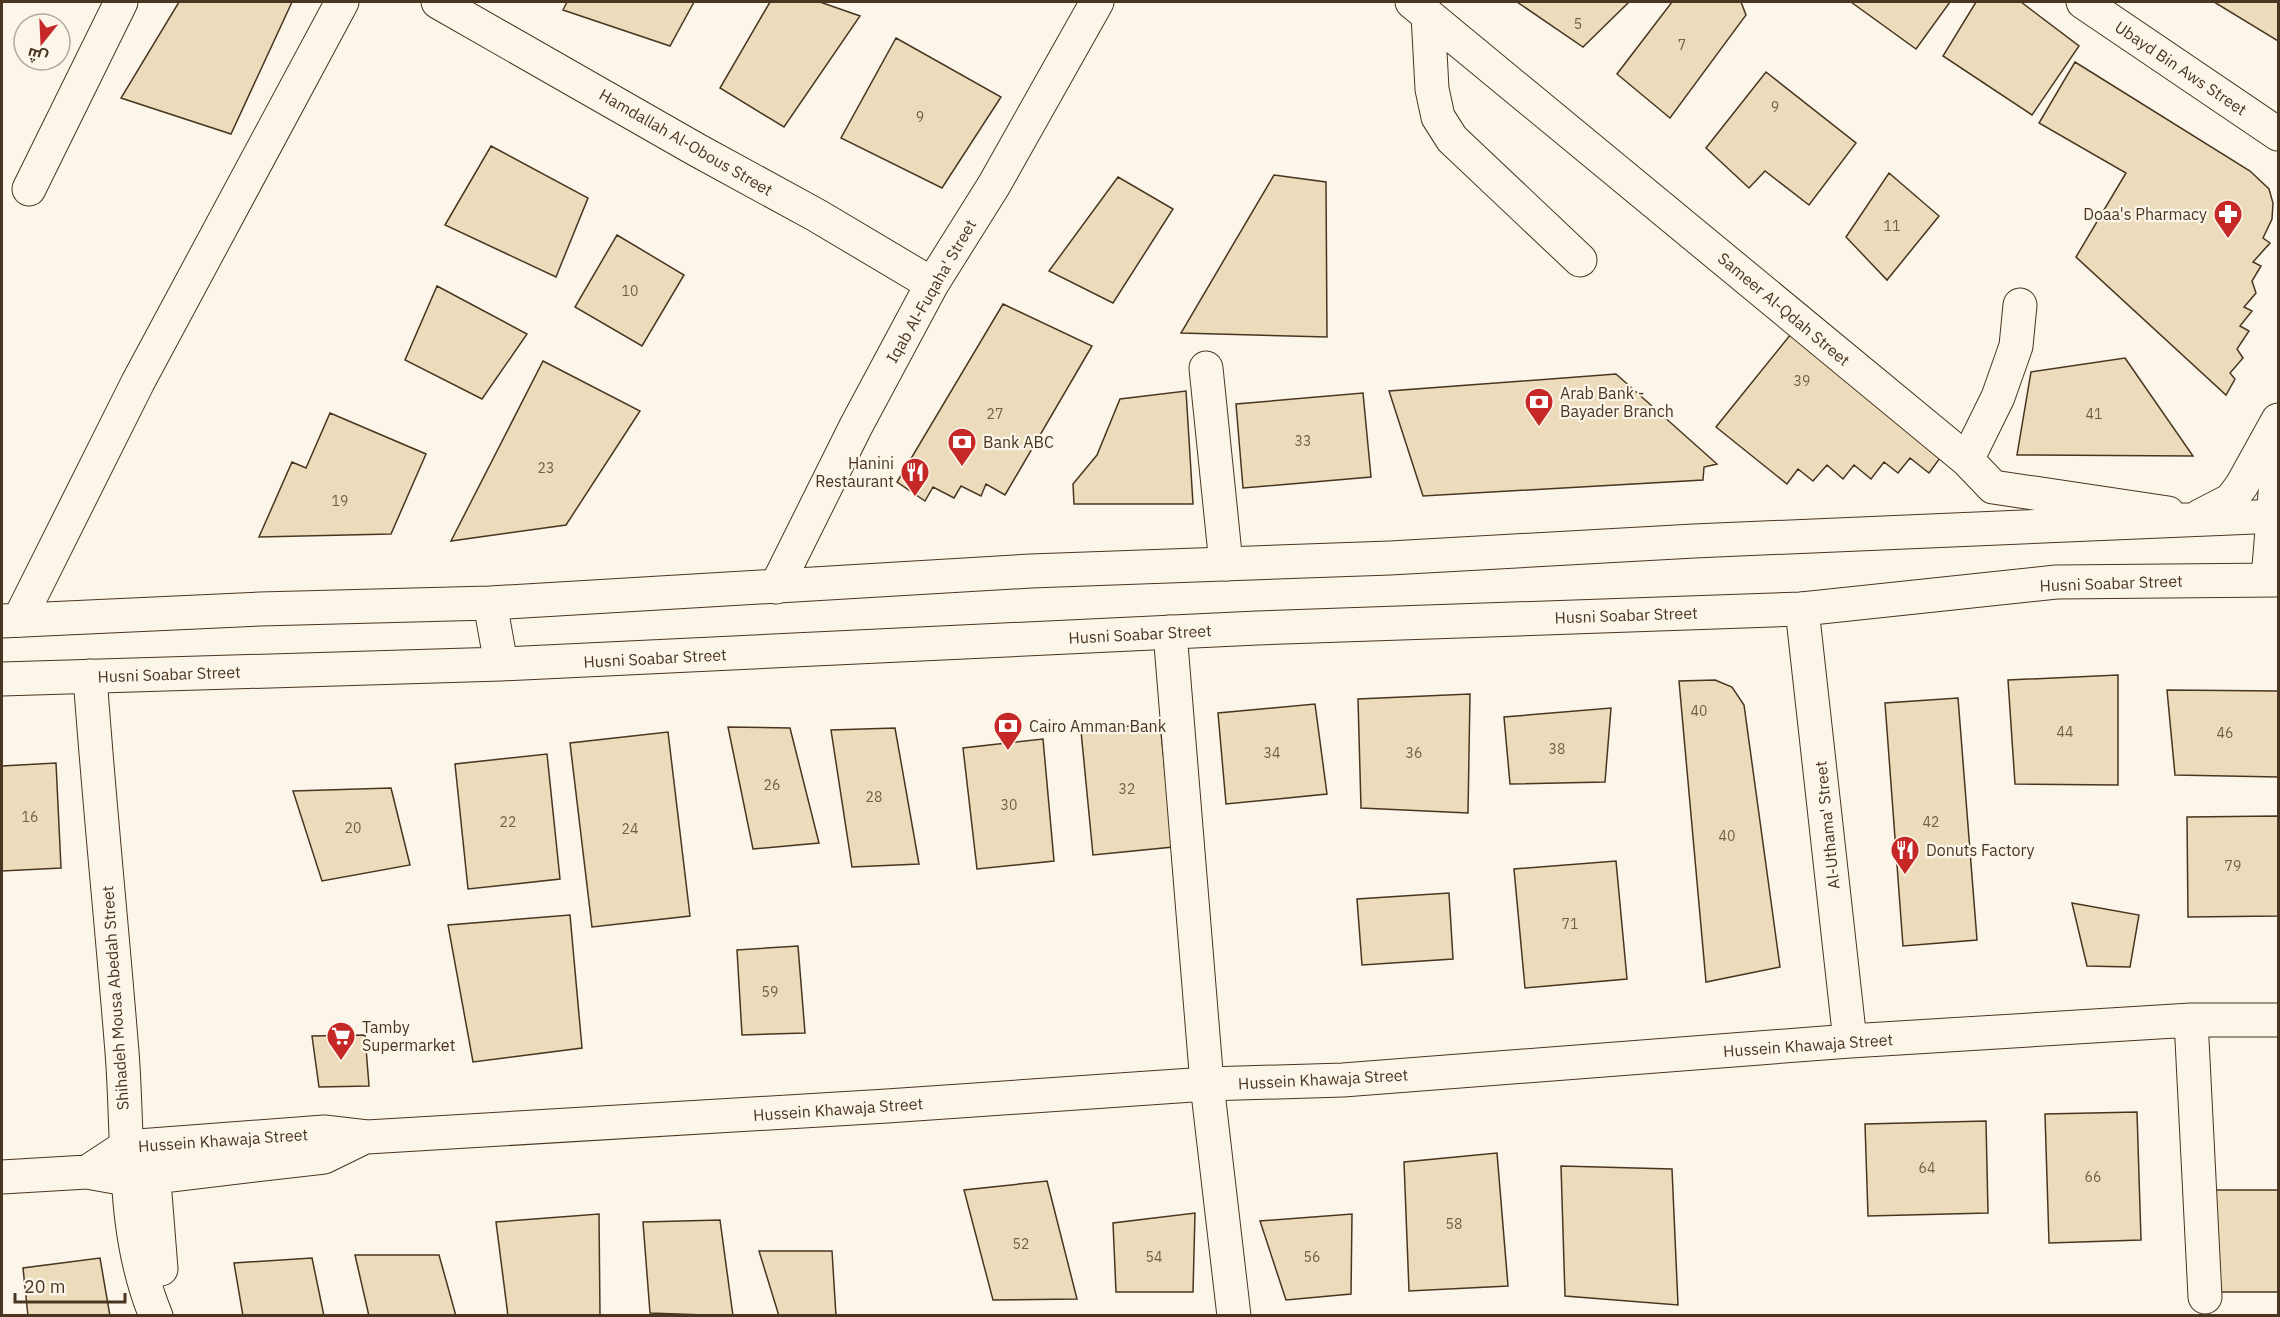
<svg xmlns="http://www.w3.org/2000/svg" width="2280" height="1317" viewBox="0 0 2280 1317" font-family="'IBM Plex Sans',Cairo,sans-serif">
<rect width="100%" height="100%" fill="#fbf6e9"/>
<path fill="#ecdcbc" stroke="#4a3520" stroke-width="1.5" d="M 179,2 L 292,2 L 231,134 L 121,98 Z
M 567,2 L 694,2 L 670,46 L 563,10 Z
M 770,2 L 820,2 L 860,16 L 784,127 L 720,88 Z
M 1517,2 L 1629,2 L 1583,47 Z
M 1672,2 L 1741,2 L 1746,15 L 1670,118 L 1617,74 Z
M 1851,2 L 1950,2 L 1916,49 Z
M 1976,2 L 2021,2 L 2079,46 L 2032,115 L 1943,56 Z
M 2214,2 L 2278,2 L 2278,41 Z
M 896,38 L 1001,97 L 942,188 L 841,138 Z
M 2075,62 L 2250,171 L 2269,189 L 2273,203 L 2272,219 L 2263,238 L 2270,243 L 2253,262 L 2261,266 L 2252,281 L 2256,293 L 2244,307 L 2252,311 L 2240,326 L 2249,331 L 2237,349 L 2243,358 L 2230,373 L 2235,379 L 2226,395 L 2076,257 L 2126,173 L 2039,123 Z
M 1766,72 L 1856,143 L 1809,205 L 1765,171 L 1749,188 L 1706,148 Z
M 491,146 L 588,198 L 556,277 L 445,225 Z
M 1889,173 L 1939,216 L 1887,280 L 1846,237 Z
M 1274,175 L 1326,182 L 1327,337 L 1181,333 Z
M 1118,177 L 1173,209 L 1113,303 L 1049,271 Z
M 617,235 L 684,275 L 642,346 L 575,307 Z
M 437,286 L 527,334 L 482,399 L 405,360 Z
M 1003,304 L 1092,346 L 1005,495 L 986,484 L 981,496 L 961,486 L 954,498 L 933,487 L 925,501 L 897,482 Z
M 1791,334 L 1943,454 L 1929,473 L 1910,458 L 1898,473 L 1884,462 L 1871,479 L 1854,465 L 1843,479 L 1827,465 L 1813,481 L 1798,469 L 1787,484 L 1716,427 Z
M 2125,358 L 2193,456 L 2017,455 L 2031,372 Z
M 543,361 L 640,411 L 566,525 L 451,541 Z
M 1616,374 L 1717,464 L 1704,467 L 1703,480 L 1423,496 L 1389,391 Z
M 1186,391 L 1193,504 L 1074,504 L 1073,484 L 1097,455 L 1120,399 Z
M 1363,393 L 1371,477 L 1243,488 L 1236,404 Z
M 330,413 L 426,454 L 391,534 L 259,537 L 292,462 L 306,468 Z
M 2118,675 L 2118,785 L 2015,784 L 2008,680 Z
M 1715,680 L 1732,687 L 1744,705 L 1780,967 L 1706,982 L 1679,681 Z
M 2167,690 L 2278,691 L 2278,777 L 2175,775 Z
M 1470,694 L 1468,813 L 1361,808 L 1358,699 Z
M 1958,698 L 1977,940 L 1903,946 L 1885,703 Z
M 1315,704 L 1327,794 L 1226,804 L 1218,713 Z
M 1611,708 L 1605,782 L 1510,784 L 1504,717 Z
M 1160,723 L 1173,847 L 1093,855 L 1081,731 Z
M 728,727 L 790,728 L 819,843 L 753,849 Z
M 895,728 L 919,864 L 852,867 L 831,730 Z
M 668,732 L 690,916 L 592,927 L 570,743 Z
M 1043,739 L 1054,861 L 977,869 L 963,748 Z
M 547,754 L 560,879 L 468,889 L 455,764 Z
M 56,763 L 61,868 L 2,871 L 2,766 Z
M 391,788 L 410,865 L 322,881 L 293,791 Z
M 2278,816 L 2278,916 L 2188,917 L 2187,817 Z
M 1616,861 L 1627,979 L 1525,988 L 1514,869 Z
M 1449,893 L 1453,959 L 1362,965 L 1357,899 Z
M 2072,903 L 2139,915 L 2130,967 L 2087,966 Z
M 570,915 L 582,1048 L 473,1062 L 448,925 Z
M 798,946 L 805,1033 L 742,1035 L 737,950 Z
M 365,1035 L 369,1086 L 319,1087 L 312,1036 Z
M 2137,1112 L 2141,1240 L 2049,1243 L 2045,1114 Z
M 1986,1121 L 1988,1213 L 1868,1216 L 1865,1124 Z
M 1497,1153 L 1508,1286 L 1409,1291 L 1404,1162 Z
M 1561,1166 L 1672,1169 L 1678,1305 L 1565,1296 Z
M 1047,1181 L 1077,1299 L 993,1300 L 964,1190 Z
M 2216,1190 L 2278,1190 L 2278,1292 L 2216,1292 Z
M 1195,1213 L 1193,1292 L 1116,1292 L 1113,1223 Z
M 599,1214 L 600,1316 L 508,1316 L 496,1222 Z
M 1352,1214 L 1351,1294 L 1286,1300 L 1260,1221 Z
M 720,1220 L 733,1316 L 650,1313 L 643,1222 Z
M 759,1251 L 832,1251 L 836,1316 L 779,1316 Z
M 355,1255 L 439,1255 L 456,1316 L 369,1316 Z
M 100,1258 L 110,1316 L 28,1316 L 23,1268 Z
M 312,1258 L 324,1316 L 243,1316 L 234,1263 Z"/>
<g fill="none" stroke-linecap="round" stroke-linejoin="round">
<g stroke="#4a3520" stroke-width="35">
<path id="minor" d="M 438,2 L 697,150 L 816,215 L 932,284
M 1412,2 L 1967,460 L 1993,487 L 2168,513
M 2083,2 L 2278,134
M 1428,15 L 1432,89 L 1438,117 L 1452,139 L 1580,260
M 29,189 L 121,2
M 1206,368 L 1226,564
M 1967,460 L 1998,397 L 2016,346 L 2020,305
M 2268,579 L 2278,457
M 776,587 L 856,426 L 932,284 L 994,185 L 1097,2
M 1802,609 L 1850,1041
M 19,620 L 138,382 L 342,2
M 1170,632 L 1207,1084 L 1234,1316
M 90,676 C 99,802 112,927 122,1052 C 129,1140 121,1232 156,1316
M 2191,1020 L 2205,1297
M 152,1156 L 161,1269
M 87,1172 L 125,1147 L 324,1132 L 367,1137 L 887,1106 L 1207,1084 L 1343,1080 L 1850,1041 L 2191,1020 L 2278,1020
M 2,1177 L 87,1172 L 126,1179 L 154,1177 L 324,1157 L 365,1137"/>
</g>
<g stroke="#4a3520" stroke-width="35">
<path id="major" d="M 2200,516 L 2231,500 L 2242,485 L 2278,420
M 490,603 L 501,664
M 2,621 L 260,609 L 490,603 L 1031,571 L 1390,558 L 1694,541 L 2278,516
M 2,679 L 501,664 L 1257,628 L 1802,609 L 2056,582 L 2278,580"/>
</g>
<use href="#minor" stroke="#fbf6e9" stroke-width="33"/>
<use href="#major" stroke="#fbf6e9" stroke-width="33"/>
</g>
<defs>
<g id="pharmacy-pin" transform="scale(1.5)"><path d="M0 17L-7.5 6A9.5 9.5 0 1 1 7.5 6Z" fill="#c62828" stroke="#fbf6e9"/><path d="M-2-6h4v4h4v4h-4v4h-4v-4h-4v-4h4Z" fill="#fff"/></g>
<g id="bank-pin" transform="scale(1.5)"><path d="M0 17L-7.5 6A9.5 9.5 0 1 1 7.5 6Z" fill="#c62828" stroke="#fbf6e9"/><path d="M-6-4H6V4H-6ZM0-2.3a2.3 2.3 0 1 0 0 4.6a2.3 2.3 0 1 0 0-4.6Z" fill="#fff"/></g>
<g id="restaurant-pin" transform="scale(1.5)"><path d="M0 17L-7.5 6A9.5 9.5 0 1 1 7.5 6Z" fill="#c62828" stroke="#fbf6e9"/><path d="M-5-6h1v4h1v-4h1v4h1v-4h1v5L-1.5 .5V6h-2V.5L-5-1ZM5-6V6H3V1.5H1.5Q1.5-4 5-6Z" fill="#fff"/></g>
<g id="supermarket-pin" transform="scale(1.5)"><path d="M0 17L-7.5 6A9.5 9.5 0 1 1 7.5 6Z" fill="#c62828" stroke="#fbf6e9"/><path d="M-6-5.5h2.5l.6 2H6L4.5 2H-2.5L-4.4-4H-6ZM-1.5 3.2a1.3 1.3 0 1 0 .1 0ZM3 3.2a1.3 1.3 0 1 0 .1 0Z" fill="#fff"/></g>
</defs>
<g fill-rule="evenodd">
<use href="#pharmacy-pin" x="2228" y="214"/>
<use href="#bank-pin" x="1539" y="402"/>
<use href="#bank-pin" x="962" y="442"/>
<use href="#restaurant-pin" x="915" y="472"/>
<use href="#bank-pin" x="1008" y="726"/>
<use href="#restaurant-pin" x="1905" y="850"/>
<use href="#supermarket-pin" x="341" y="1036"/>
</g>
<g text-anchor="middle" stroke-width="4.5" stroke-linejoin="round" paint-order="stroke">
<g font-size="14" fill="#725f47">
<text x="1578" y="29">5</text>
<text x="1682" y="50">7</text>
<text x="1775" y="112">9</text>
<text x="920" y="122">9</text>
<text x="1892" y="231">11</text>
<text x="630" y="296">10</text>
<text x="1802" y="386">39</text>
<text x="995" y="419">27</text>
<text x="2094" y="419">41</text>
<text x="1303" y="446">33</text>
<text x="546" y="473">23</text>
<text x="340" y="506">19</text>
<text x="1699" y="716">40</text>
<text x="2065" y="737">44</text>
<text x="2225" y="738">46</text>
<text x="1557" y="754">38</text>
<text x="1272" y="758">34</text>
<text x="1414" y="758">36</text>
<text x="772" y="790">26</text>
<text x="1127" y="794">32</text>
<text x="874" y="802">28</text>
<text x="1009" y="810">30</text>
<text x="30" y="822">16</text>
<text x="508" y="827">22</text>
<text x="1931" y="827">42</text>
<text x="353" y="833">20</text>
<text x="630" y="834">24</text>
<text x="1727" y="841">40</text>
<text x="2233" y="871">79</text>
<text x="1570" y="929">71</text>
<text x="770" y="997">59</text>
<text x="1927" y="1173">64</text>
<text x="2093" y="1182">66</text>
<text x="1454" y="1229">58</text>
<text x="1021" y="1249">52</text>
<text x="1154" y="1262">54</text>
<text x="1312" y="1262">56</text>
</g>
<g font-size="16" fill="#4a3520" stroke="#fbf6e9">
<text transform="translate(2181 68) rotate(34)" y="6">Ubayd Bin Aws Street</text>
<text transform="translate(686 142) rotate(30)" y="6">Hamdallah Al-Obous Street</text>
<text transform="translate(931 291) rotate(-60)" y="6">Iqab Al-Fuqaha' Street</text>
<text transform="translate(1784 309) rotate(40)" y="6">Sameer Al-Qdah Street</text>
<text transform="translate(2111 583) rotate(-2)" y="6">Husni Soabar Street</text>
<text transform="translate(1626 615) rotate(-2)" y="6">Husni Soabar Street</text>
<text transform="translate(1140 634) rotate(-3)" y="6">Husni Soabar Street</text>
<text transform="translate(655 658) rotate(-3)" y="6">Husni Soabar Street</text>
<text transform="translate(169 674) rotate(-2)" y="6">Husni Soabar Street</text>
<text transform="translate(1827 825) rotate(-96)" y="6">Al-Uthama' Street</text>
<text transform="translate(115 998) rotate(-94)" y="6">Shihadeh Mousa Abedah Street</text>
<text transform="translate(1808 1045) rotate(-4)" y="6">Hussein Khawaja Street</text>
<text transform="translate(1323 1079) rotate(-3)" y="6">Hussein Khawaja Street</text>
<text transform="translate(838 1109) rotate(-4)" y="6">Hussein Khawaja Street</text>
<text transform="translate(223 1140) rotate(-4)" y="6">Hussein Khawaja Street</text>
</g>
<g font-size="16" fill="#4a3520" stroke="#fbf6e9" text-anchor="start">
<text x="2207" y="220" text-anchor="end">Doaa's Pharmacy</text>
<text x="1560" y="399">Arab Bank -<tspan x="1560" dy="18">Bayader Branch</tspan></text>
<text x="983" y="448">Bank ABC</text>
<text x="894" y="469" text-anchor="end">Hanini<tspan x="894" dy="18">Restaurant</tspan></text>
<text x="1029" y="732">Cairo Amman Bank</text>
<text x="1926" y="856">Donuts Factory</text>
<text x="362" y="1033">Tamby<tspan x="362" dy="18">Supermarket</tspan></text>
</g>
</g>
<rect width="2280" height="1317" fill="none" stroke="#4a3520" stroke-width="6"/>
<g transform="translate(42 42) rotate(198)"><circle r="28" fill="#fbf6e9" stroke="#b4a999" stroke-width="1.5"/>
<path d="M0-4.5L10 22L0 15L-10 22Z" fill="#c62828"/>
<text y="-9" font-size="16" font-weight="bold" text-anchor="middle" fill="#4a3520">ش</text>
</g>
<path d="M15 1293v9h110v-9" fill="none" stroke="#4a3520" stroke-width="3"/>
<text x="24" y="1293" font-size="18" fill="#4a3520" stroke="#fbf6e9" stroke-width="4.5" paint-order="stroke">20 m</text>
</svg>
